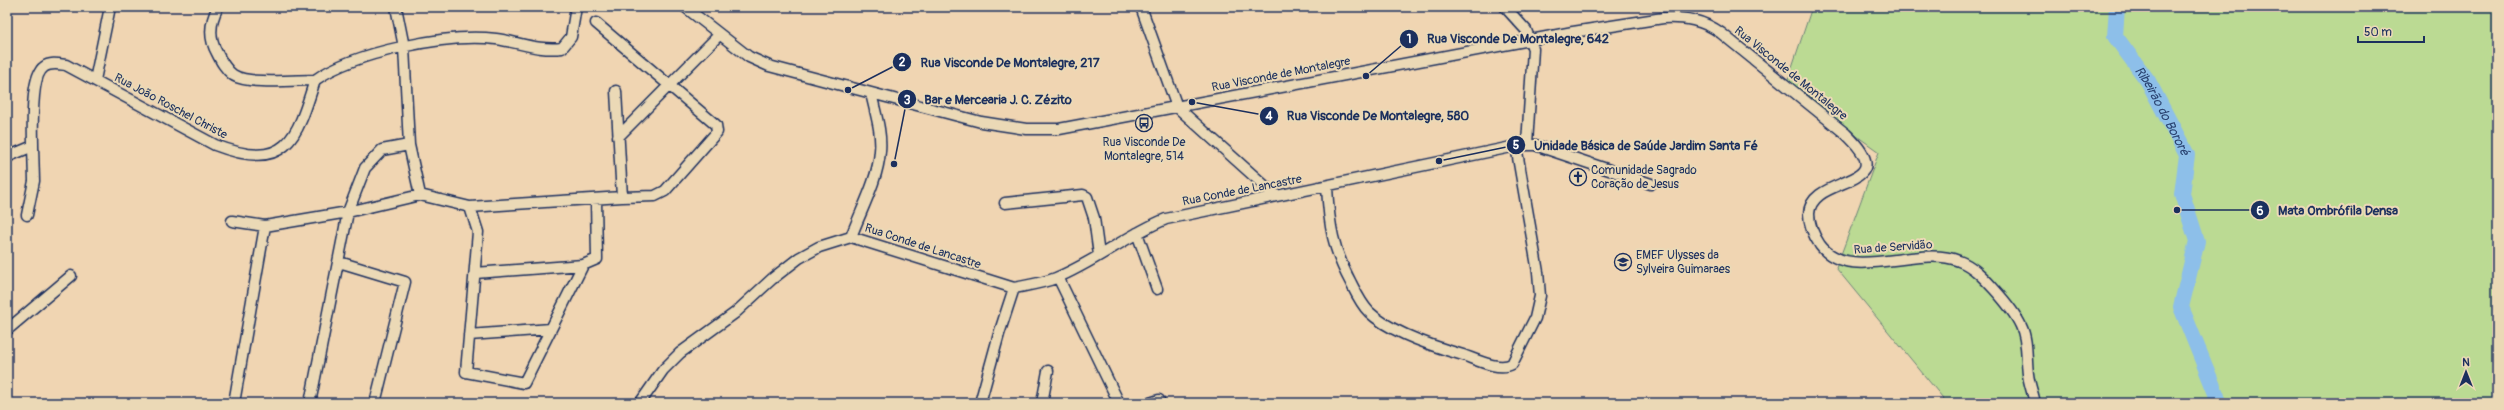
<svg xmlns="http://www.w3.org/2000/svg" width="2504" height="410" viewBox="0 0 2504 410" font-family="Pangolin,sans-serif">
<rect width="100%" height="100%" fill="#f0d5b2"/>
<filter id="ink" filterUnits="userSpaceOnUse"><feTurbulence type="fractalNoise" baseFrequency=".025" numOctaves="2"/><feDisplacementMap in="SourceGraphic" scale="8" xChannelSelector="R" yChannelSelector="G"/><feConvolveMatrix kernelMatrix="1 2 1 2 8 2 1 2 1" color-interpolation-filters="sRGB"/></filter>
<g filter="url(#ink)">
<path fill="#bbda93" stroke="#6b8478" d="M 1812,7 L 2494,7 L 2497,11 L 2497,403 L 1947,403 L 1836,268 L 1879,152 L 1786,85 Z"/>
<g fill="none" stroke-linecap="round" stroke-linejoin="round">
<path stroke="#8dbfe9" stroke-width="16" id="s1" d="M 2117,7 L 2115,36 L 2148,81 L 2187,155 L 2182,194 L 2197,241 L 2181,307 L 2217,396 L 2215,403"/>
<g stroke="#1b2f5e" stroke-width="13">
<path id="minor" d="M 218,7 C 210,22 208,37 217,53 C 221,61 225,69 233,75 C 248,85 296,80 315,80
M 396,7 L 404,47 L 409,145 L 420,195
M 685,7 L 749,57 L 769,66 L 981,122 L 1026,129 L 1059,129 L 1573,32 L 1663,18 C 1685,17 1703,20 1721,33 L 1846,134 C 1906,191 1810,173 1809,214 C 1809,226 1814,236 1820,245 C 1849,284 1918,244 1959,261 C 1973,266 1984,278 1994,289 C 2004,300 2015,313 2021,326 C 2028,340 2026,358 2028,374 C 2029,384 2033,393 2035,403
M 1141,7 L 1177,107 L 1275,195
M 1505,7 L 1526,30 L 1533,49 L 1527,144
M 596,23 L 716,125 L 717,132 L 665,191 L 655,196 L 622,197 L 616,91
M 95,80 L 110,7
M 315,80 C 354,52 449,33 496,39 C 519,42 538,51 562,48 L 571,37 L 576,7
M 618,137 L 719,35
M 7,157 L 33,146 C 33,130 30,76 44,67 C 50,62 59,64 66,65 L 215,145 C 286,172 296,141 315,80
M 1327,187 C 1329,225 1333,250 1351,283 C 1356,293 1361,304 1369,312 C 1390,332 1435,347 1463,355 C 1477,360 1499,371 1512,364 L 1535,318 L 1540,296 L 1538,272 L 1516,146
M 596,199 L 597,259 L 583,265 L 524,383 L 466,372 L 478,232 L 470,207 L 622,197
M 1005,203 L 1083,195 L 1087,197 L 1094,218 L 1099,255
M 27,215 L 34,181 L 33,146
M 232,221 L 265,226 L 234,403
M 265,226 L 348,212 L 420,195 L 470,207
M 1137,233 L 1157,289
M 851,237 L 1014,288 C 1029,285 1043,283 1056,278 C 1095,262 1127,235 1166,219 L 1521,145 L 1535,145 L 1651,184
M 339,262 L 405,282 L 375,403
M 475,273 L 583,265
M 1058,277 L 1119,403
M 7,330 L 71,276
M 469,335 L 551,329
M 310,403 L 348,212 L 365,168 L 382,150 L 409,145
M 640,403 L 663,370 L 680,353 L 735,313 L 772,279 L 799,258 L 819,247 L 851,237 C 861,210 878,180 880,151 C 882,132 875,112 871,93
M 980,403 L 999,334 L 1014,288
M 1042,403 L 1048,371
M 1150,403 L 1159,400"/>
</g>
<use href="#minor" stroke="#ebd9b6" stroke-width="10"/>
</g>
</g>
<defs>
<g id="bus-ring" transform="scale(0.9)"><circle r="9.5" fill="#ebd9b6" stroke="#1b2f5e" stroke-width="1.5"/><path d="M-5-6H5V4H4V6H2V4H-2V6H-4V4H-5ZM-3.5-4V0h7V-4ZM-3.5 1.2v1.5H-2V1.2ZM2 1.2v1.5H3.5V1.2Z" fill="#1b2f5e"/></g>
<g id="church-ring" transform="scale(0.9)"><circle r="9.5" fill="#ebd9b6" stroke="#1b2f5e" stroke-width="1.5"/><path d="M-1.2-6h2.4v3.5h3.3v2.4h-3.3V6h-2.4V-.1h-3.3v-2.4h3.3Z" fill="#1b2f5e"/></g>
<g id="school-ring" transform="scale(0.9)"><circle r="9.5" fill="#ebd9b6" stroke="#1b2f5e" stroke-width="1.5"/><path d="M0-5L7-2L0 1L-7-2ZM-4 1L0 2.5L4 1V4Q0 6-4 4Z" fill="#1b2f5e"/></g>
</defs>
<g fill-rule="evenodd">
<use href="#bus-ring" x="1144" y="123"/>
<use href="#church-ring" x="1578" y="177"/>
<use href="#school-ring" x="1623" y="262"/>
</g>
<g text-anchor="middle" stroke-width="4" stroke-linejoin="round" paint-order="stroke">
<g font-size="12" fill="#1b2f5e" stroke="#ebd9b6">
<text transform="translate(1791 73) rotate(39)" y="4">Rua Visconde de Montalegre</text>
<text transform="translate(1281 74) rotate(-11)" y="4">Rua Visconde de Montalegre</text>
<text transform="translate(171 106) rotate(28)" y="4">Rua João Roschel Christe</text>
<text transform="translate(1242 190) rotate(-11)" y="4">Rua Conde de Lancastre</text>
<text transform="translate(923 246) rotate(18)" y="4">Rua Conde de Lancastre</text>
<text transform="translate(1893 247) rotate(-4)" y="4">Rua de Servidão</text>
</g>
<g font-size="12" fill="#1b2f5e" stroke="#ebd9b6" text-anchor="start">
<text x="1144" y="146" text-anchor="middle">Rua Visconde De<tspan x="1144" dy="14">Montalegre, 514</tspan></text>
<text x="1591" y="174">Comunidade Sagrado<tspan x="1591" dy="14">Coração de Jesus</tspan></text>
<text x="1636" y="259">EMEF Ulysses da<tspan x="1636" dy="14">Sylveira Guimaraes</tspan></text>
</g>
<g font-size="13" font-style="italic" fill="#2c4573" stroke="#ebd9b6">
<text dy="5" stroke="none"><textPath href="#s1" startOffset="118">Ribeirão do Bororé</textPath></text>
</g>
</g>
<path fill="none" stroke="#1b2f5e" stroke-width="1.5" d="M1366 76L1409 39M848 90L902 62M894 164L907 99M1192 102L1269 116M1439 161L1516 145M2177 210L2260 210"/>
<g fill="#1b2f5e" stroke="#ebd9b6" stroke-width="1.5">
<circle cx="1366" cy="76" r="4"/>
<circle cx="848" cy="90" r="4"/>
<circle cx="894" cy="164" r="4"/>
<circle cx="1192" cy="102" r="4"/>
<circle cx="1439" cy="161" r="4"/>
<circle cx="2177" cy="210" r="4"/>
<circle cx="1409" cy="39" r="10"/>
<circle cx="902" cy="62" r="10"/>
<circle cx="907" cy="99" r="10"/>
<circle cx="1269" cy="116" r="10"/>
<circle cx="1516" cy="145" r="10"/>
<circle cx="2260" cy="210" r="10"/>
</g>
<g font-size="12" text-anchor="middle" font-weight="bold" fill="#fff">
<text x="1409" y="43">1</text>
<text x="902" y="66">2</text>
<text x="907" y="104">3</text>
<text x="1269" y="120">4</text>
<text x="1516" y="149">5</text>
<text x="2260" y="215">6</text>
</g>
<g font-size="13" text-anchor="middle" font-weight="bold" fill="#1b2f5e" stroke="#ebd9b6" stroke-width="4" stroke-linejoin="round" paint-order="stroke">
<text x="1518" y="43">Rua Visconde De Montalegre, 642</text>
<text x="1010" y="67">Rua Visconde De Montalegre, 217</text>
<text x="998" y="104">Bar e Mercearia J. C. Zézito</text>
<text x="1378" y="120">Rua Visconde De Montalegre, 580</text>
<text x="1646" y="150">Unidade Básica de Saúde Jardim Santa Fé</text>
<text x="2338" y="215">Mata Ombrófila Densa</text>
</g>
<rect width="2504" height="410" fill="none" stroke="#ebd9b6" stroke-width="24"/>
<rect x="12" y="12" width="2480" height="386" fill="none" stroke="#1b2f5e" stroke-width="1.5" filter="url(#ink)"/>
<g transform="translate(2466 372)" stroke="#ebd9b6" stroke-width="3" paint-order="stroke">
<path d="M0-3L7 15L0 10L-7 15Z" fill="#1b2f5e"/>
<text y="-6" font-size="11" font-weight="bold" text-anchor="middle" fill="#1b2f5e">N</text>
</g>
<path d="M2358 36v6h66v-6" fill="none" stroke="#1b2f5e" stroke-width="2"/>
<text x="2364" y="36" font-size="12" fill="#1b2f5e" stroke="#ebd9b6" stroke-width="3" paint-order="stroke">50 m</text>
</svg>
